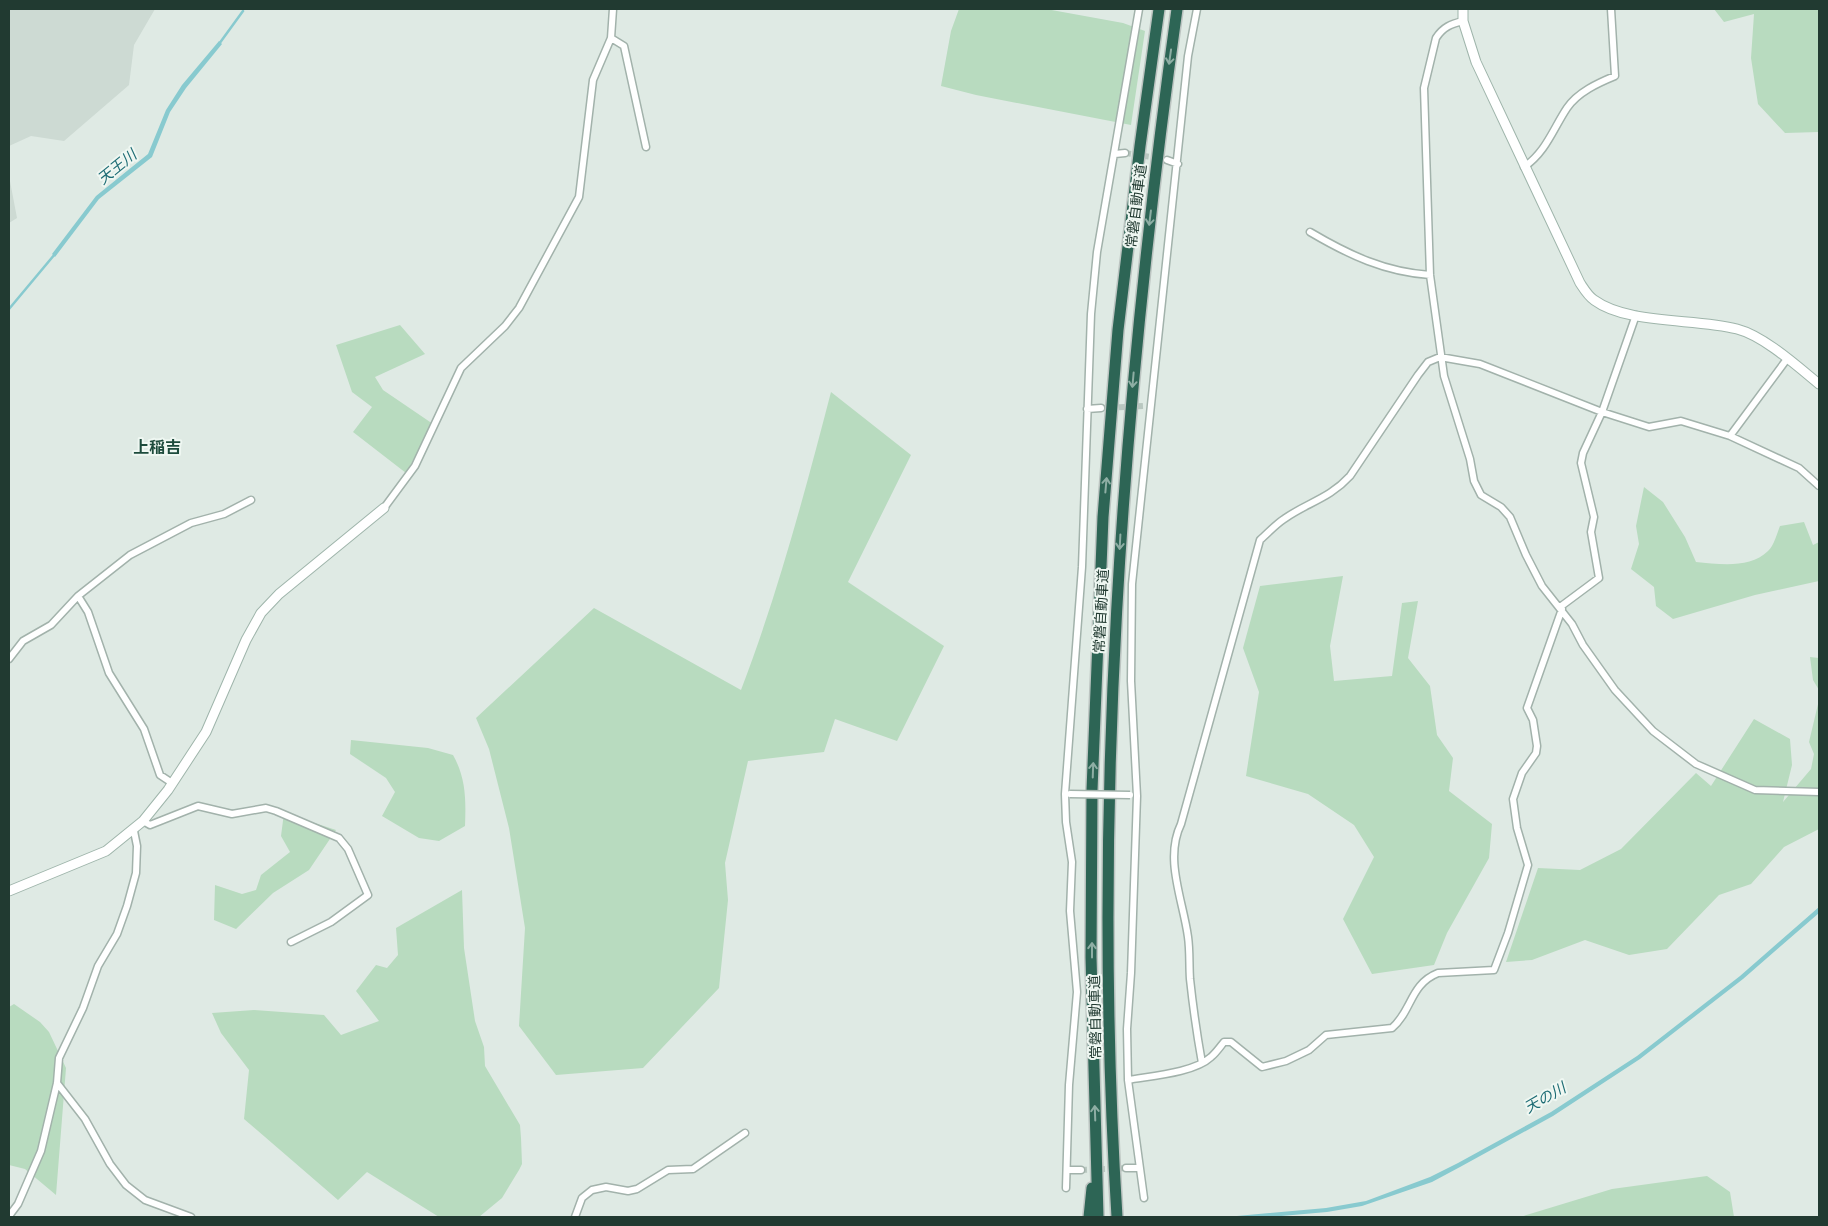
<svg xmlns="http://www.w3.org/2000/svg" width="1828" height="1226" viewBox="0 0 1828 1226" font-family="Inter,'Noto Sans JP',sans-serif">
<rect width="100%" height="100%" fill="#dfeae4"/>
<path fill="#cddad3" d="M 9,9 L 155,9 L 134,45 L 129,85 L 64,141 L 31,136 L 9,146 Z
M 9,176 L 17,218 L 9,223 Z"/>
<path fill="#b8dbbf" d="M 959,9 L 1046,9 L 1123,23 L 1145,31 L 1131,125 L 976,95 L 941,86 L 951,31 Z
M 1714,9 L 1819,9 L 1819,132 L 1785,133 L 1758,104 L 1751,58 L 1754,14 L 1724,22 Z
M 400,325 L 425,354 L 375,377 L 383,390 L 433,424 L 406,473 L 353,432 L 372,407 L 352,392 L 336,345 Z
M 831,392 L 911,455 L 848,582 L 944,646 L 897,741 L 835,719 L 824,752 L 748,761 L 725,863 L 728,900 L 719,988 L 643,1068 L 556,1075 L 519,1026 L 525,928 L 509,828 L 489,749 L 476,718 L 594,608 L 741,690 C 778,593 805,492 831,392 Z
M 1644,487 L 1663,502 L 1685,537 L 1696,562 C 1719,564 1750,569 1768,551 C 1774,546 1777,533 1780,526 L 1804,522 L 1813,545 L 1819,542 L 1819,581 L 1755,595 L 1673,619 L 1656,606 L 1654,587 L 1631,569 L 1639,544 L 1636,526 Z
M 1343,576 L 1330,646 L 1334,681 L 1392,676 L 1402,603 L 1418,601 L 1408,658 L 1430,686 L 1437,735 L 1453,758 L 1449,791 L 1492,824 L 1489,858 L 1447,933 L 1434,965 L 1372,974 L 1343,919 L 1374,857 L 1354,825 L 1308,794 L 1246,776 L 1259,692 L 1243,648 L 1260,586 Z
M 1810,657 L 1819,658 L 1819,690 L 1813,680 Z
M 1819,700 L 1819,829 L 1784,847 L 1751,884 L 1719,895 L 1667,949 L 1629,955 L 1585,940 L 1532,960 L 1506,962 L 1538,868 L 1580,870 L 1621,849 L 1696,773 L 1711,786 L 1754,719 L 1790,739 L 1792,765 L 1783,802 L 1811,769 L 1814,754 L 1809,742 Z
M 351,740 L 428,748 L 453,755 C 466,778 466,800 465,826 L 439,841 L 419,838 L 382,816 L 395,792 L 386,778 L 350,754 Z
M 284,813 L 336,830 L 309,870 L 273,893 L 236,929 L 214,920 L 215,885 L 242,894 L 256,890 L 261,875 L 290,852 L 281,836 Z
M 462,890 L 464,948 L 475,1021 L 484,1047 L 485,1066 L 520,1125 L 521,1138 L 522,1164 L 519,1170 L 502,1198 L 479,1217 L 439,1217 L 367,1172 L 338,1200 L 244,1119 L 249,1070 L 221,1033 L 212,1013 L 254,1010 L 324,1015 L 341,1035 L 379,1021 L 356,991 L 376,965 L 387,968 L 398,955 L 396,928 Z
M 14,1004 L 40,1022 L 49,1032 L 66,1068 L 56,1195 L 25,1169 L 9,1165 L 9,1007 Z
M 1707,1176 L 1730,1192 L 1734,1217 L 1520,1217 L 1612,1189 Z"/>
<path fill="#88cacf" d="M 219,41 L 222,44 L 186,88 L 170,112 L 152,157 L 99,199 L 55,257 L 52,254 L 96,196 L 148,154 L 166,110 L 182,85 Z
M 1819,907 L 1819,913 L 1743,979 L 1640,1059 L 1553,1116 L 1460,1167 L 1432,1182 L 1362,1206 L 1327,1212 L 1270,1217 L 1226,1217 L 1326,1208 L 1366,1201 L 1430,1177 L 1458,1163 L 1551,1112 L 1637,1056 L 1740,976 Z"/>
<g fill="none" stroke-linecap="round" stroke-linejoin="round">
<path stroke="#88cacf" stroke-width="2.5" d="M 219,44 L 243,11
M 9,309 L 55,254"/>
<path stroke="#b9c7c0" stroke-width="6" stroke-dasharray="6 3" stroke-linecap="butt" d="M 1125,153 L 1158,158
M 1101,408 L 1144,406
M 1081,1170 L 1126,1168"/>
<g stroke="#a2b2ab" stroke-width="9">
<path id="street" d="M 1463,21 C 1451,24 1443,27 1436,38 L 1424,88 L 1430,275 L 1444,376 L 1470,459 L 1474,481 L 1481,495 L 1501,507 L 1510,517 L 1526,555 L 1542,586 L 1572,624 L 1583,645 L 1615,690 L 1653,731 L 1696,764 L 1755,790 L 1819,792
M 611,38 L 624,46 L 646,147
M 1115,154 L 1125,153
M 1167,160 L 1178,164
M 1524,167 C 1546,152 1553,129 1567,108 C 1578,92 1598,83 1615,76 L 1611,9
M 1310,232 C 1349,255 1385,272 1430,275
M 1087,409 L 1101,408
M 1730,436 L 1799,468 L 1819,486
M 384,508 L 415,466 L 461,368 L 505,326 L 519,308 L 579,197 L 593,80 L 611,38 L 613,9
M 78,596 L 88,612 L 109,673 L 144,729 L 160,775 L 172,783
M 1560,607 L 1599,578 L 1591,532 L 1594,517 L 1581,463 L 1583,453 L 1602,412 L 1636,315
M 9,659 L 23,641 L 51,625 L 78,596 L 130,555 L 191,523 L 224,514 L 251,500
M 143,821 L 150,825 L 198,806 L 232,814 L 266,808 L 276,811 L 339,838 L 348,849 L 368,895 L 331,922 L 291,942
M 1202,1063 C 1197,1035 1193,1007 1190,979 C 1189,965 1190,951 1188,937 C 1183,900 1164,859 1181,824 L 1260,540 C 1268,533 1275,525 1284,519 C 1308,502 1329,499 1350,476 L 1418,375 L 1428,362 L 1440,357 L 1480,364 L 1602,412 L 1649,427 L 1681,421 L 1730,436 L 1787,359
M 1128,1080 C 1150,1076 1194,1073 1211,1057 C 1216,1053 1220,1047 1224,1042 L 1231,1042 L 1262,1067 L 1286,1061 L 1309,1050 L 1326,1035 L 1392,1028 C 1412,1011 1410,984 1438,973 L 1494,970 L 1508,933 L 1528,865 L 1517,828 L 1513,799 L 1522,773 L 1536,753 L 1537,746 L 1533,720 L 1527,708 L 1562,609
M 57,1083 L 85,1119 L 110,1164 L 126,1185 L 145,1200 L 191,1217
M 1126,1168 L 1139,1168
M 1067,1170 L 1081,1170
M 1066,1188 L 1069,1085 L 1077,992 L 1070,911 L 1072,862 L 1066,822 L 1065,794 L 1082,567 L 1091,314 L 1097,252 L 1139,9
M 1144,1198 L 1128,1080 L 1127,1029 L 1131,973 L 1137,796 L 1131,681 L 1132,584 L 1188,56 L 1197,9
M 9,1216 L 18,1204 L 41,1151 L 57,1083 L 59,1058 L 83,1008 L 98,966 L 117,934 L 127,906 L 136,873 L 137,846 L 134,831
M 575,1217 L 582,1198 L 592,1190 L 606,1187 L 628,1191 L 637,1189 L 668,1170 L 693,1169 L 745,1133"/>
</g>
<g stroke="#9fb5ab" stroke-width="11">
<path id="secondary" d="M 1463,9 L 1463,21 L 1476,62 L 1580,283 C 1584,289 1588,296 1594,300 C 1628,325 1696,318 1737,329 C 1764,336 1797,366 1819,384
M 9,891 L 106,851 L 143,821 L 168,790 L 206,732 L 246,640 L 261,613 L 279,594 L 384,508"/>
</g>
<g stroke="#bcc4c1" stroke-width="14">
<path id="highway" d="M 1089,1217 L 1092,1188
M 1098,1217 L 1091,957 L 1092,790 L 1103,517 L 1118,330 L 1140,146 L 1159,9
M 1117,1217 C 1092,813 1121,409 1177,9"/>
</g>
<use href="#street" stroke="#fff" stroke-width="6"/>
<use href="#secondary" stroke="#fff" stroke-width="9"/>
<use href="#highway" stroke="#2d6555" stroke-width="11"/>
<g stroke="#a2b2ab" stroke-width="9" stroke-linecap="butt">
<path id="street-bridge" d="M 1070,794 L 1130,795"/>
</g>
<use href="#street-bridge" stroke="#fff" stroke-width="6"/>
</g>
<defs><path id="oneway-shaft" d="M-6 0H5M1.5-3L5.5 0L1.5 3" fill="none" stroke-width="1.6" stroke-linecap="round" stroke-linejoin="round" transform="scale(1.25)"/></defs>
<g stroke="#8eaea4">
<use href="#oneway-shaft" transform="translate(1170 57) rotate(98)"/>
<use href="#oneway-shaft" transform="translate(1150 218) rotate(97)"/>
<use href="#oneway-shaft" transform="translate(1133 380) rotate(95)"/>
<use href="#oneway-shaft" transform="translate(1106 485) rotate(-85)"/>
<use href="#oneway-shaft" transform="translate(1120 542) rotate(93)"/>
<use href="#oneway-shaft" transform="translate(1093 770) rotate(-88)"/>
<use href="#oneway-shaft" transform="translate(1092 950) rotate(-90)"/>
<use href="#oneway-shaft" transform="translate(1095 1113) rotate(-92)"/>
</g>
<g text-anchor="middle" stroke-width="4" stroke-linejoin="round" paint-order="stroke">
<g font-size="14" fill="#213a31" stroke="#eff7f2">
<text transform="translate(1136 206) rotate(-83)" y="5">常磐自動車道</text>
<text transform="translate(1101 611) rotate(-87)" y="5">常磐自動車道</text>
<text transform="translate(1095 1017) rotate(-91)" y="5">常磐自動車道</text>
</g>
<g font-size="15" font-style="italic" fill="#1d6c74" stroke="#eff7f2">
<text transform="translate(117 167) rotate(-39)" y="5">天王川</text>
<text transform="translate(1545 1098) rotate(-30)" y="5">天の川</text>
</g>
<g font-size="16" font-weight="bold" fill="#1d4b3c" stroke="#eff7f2">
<text x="157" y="453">上稲吉</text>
</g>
</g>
<rect width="1828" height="1226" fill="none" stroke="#213a31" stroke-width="20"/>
</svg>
